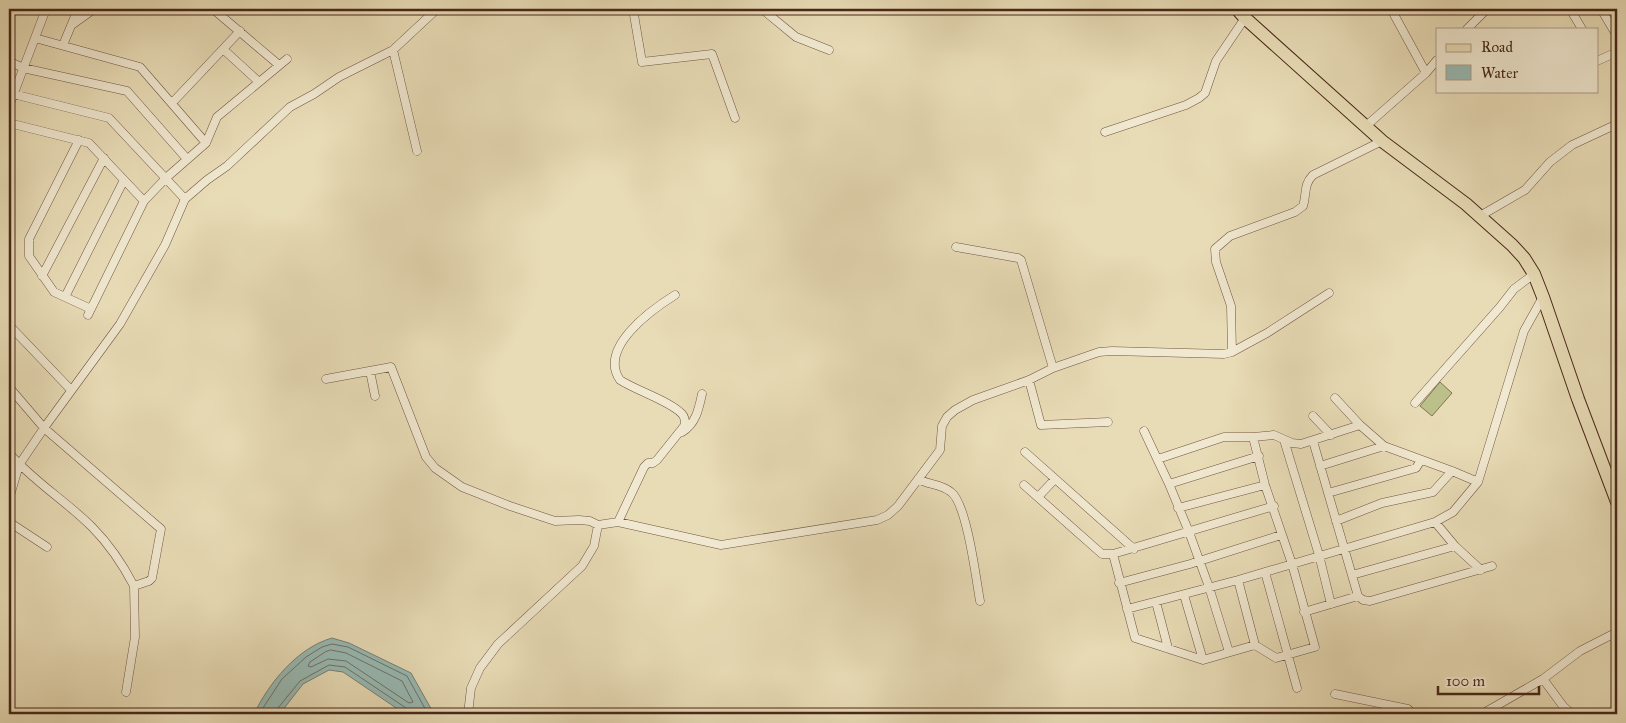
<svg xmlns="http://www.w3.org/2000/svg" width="1626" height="723" viewBox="0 0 1626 723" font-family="'IM FELL Great Primer',serif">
<rect width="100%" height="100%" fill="#e8dcb6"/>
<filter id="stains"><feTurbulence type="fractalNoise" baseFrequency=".004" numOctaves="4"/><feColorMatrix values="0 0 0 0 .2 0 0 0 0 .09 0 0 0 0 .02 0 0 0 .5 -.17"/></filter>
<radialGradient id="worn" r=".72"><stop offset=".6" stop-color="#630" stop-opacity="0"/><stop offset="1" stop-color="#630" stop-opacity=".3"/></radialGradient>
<path fill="#bbbf8a" stroke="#827452" d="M 1440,382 L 1452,393 L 1432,416 L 1420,406 Z"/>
<path fill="#98bab4" stroke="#788076" d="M 332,638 L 349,643 L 411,673 L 434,714 L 405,714 L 343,672 L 329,670 L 303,684 L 282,711 L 282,714 L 254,714 C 269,683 297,648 332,638 Z"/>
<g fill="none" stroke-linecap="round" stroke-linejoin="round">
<path stroke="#707167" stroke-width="1" d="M 331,650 L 346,653 L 402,681 L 413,702 L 409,703 L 346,661 L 328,659 L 311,667 L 308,666 L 310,662 L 325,652 Z
M 259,714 L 282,679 L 306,657 L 322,647 L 332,644 L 348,647 L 407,676 L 428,714
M 277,714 L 278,708 L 300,681 L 329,665 L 345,667 L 406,708 L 408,714"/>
<path stroke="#788076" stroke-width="2" d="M 9,244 L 10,264 L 9,265"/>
<g stroke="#715541" stroke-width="9">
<path id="street" d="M 213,9 L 279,65
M 633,9 L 642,62 L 712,54 L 735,118
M 762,9 L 796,37 L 829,50
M 1391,9 L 1426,73
M 1570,9 L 1582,29
M 1601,9 L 1617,36
M 9,18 L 13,9
M 73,24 L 94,9
M 1467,29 L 1487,9
M 35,38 L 140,67 L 206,143
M 63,45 L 78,9
M 223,49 L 259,82
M 393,50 L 417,151
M 9,61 L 23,68 L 127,91 L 187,159
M 1597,61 L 1617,52
M 9,93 L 109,118 L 185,199
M 172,103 L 240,31
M 9,106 L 46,9
M 9,123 L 89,143 L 144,201
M 1366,126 L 1426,73 L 1437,60
M 1105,132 L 1186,105 L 1199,98 L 1205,93 L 1216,61 L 1245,18
M 79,140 L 29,239 L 29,256 L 54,292 L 91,309
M 1480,216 L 1525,190 L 1550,162 L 1572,145 L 1617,124
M 956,247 L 1018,258 L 1021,260 L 1053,368
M 42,276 L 104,158
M 65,297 L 124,180
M 88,315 L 144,201 L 166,178 L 206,143 L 217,117 L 287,59
M 9,325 L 71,390
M 1232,352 L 1267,333 L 1329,293
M 370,371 L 375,396
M 326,379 L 391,367 L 426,457 L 435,468 L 462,487 L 510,506 L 555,521 L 579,520 L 590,521 L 598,525 L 618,522 L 721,545 L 877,520 L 888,515 L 898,506 L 940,450 L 942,426 L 947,417 L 955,410 L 973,400 L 1029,380 L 1053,368 L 1099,352 L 1112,351 L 1224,354 L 1232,352 L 1231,306 L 1216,262 L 1215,249 L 1230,236 L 1295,212 L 1303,206 C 1307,194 1303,185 1313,175 L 1382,141
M 1029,380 L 1041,425 L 1108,422
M 9,387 L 44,428 L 161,529 L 152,578 L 149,581 L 134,586 L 135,637 L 126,692
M 1335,398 L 1360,425
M 1415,403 L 1500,307 L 1514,289 L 1534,274
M 1313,416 L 1331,435
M 1144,431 L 1169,484
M 682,432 C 696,424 699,408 702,394
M 1253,437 L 1265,485 L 1292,564 L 1315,647 L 1276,658 L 1255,645 L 1203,660 L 1135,638 L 1113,554 L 1274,506
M 1284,440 L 1319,555 L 1331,604
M 1313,441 L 1358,596
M 1025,452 L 1134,549
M 9,453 C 33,481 66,501 92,527 C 109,544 123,565 134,586
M 1158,459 L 1224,437 L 1253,437 L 1274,435 L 1292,443 L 1301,444 L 1360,425 L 1384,446 L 1452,471 L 1478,482
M 1320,466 L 1384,446
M 918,479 C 929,485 941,484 951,492 C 967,504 976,579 980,601
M 1024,485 L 1102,554 L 1113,554
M 1328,493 L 1416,468 L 1421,460
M 1038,497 L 1055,479
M 9,499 L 19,465 L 44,428 L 120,324 L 165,245 L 185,199 L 207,180 L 227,166 L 290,107 L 314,94 L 339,77 L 393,50 L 437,9
M 1178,508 L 1265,485
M 1336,521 L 1382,503 L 1433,492 L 1452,471
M 9,522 L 47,547
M 618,522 L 644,467 L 648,463 L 653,463 L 657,460 L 685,425 C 685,420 685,417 682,414 C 672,402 635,390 620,380 C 598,348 651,310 675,295
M 1435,522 L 1455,546 L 1481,570
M 1265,572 L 1297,688
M 1352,575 L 1455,546
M 1238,580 L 1255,645
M 1119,583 L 1190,564 L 1281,535
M 1184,595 L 1203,660
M 1156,602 L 1168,648
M 1127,609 L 1238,580 L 1435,522 L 1453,512 L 1478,482 L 1524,331 L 1543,297
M 1304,612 L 1358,596 L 1363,600 L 1370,601 L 1492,566
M 1229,652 L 1209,587 L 1189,532 L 1169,484 L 1259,456
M 1543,679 L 1563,706 L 1572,714
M 1335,694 L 1408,709 L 1413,714
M 468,714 L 471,688 L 480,668 L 498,644 L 582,566 L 594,546 L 598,525
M 1482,714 L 1543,679 L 1580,651 L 1617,632"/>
</g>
<g stroke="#49281a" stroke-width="14">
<path id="primary" d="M 1237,9 L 1245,18 L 1382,141 L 1466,204 L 1512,245 L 1524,258 L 1534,274 L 1543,297 L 1578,399 L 1617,502"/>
</g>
<use href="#street" stroke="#f0e8d0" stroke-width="8"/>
<use href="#primary" stroke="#e8dcb6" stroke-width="12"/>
</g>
<rect width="1626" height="723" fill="none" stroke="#e8dcb6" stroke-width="30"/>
<rect x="10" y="10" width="1606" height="703" fill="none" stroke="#49281a" stroke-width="2.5"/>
<rect x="15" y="15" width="1596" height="693" fill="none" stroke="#49281a"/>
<rect x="1436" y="28" width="162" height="65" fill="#f0e8d0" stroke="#ad9b87"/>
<rect x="1446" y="44" width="25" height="8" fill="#e8dcb6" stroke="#ad9b87"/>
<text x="1481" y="52" font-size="15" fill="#49281a">Road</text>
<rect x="1446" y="65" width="25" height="15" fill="#98bab4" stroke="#ad9b87"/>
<text x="1481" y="78" font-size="15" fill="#49281a">Water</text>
<path d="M1438 686v8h101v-8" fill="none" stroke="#49281a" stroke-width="2.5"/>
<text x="1446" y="686" font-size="15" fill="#49281a" stroke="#f0e8d0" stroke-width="4" paint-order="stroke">100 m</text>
<rect width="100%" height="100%" filter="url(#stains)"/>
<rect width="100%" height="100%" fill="url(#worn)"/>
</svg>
